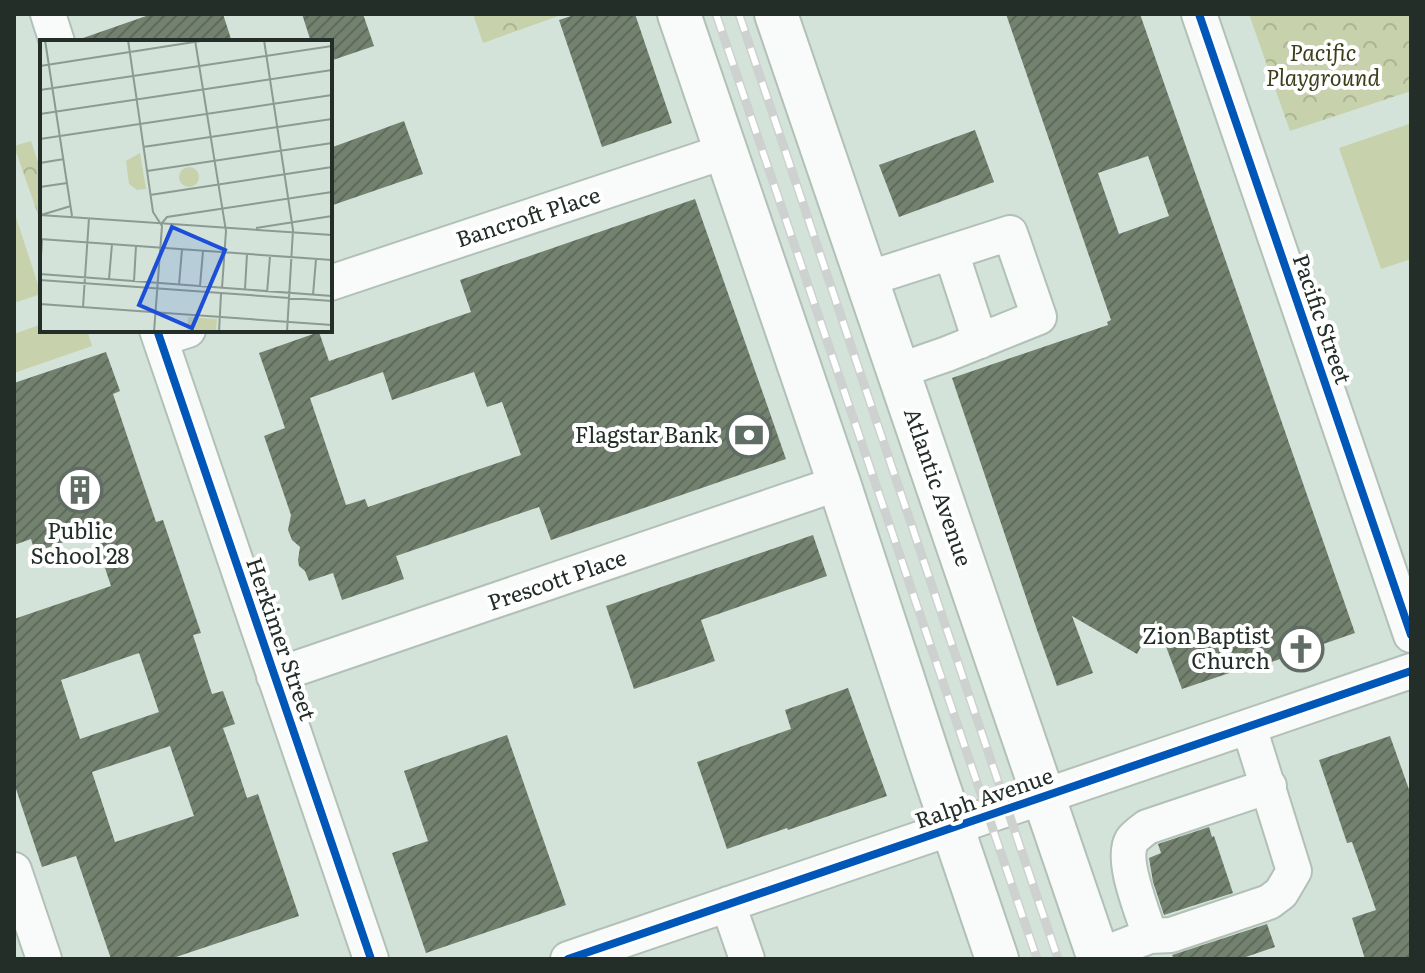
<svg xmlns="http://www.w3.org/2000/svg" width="1425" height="973" viewBox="0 0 1425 973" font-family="Literata,serif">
<defs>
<pattern id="park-crowns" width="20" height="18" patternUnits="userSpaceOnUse" patternTransform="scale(2)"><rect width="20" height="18" fill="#c7d1ab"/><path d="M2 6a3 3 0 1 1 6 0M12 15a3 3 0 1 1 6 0" fill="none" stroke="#abb493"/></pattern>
<pattern id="building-hatch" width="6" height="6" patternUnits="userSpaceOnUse" patternTransform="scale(2)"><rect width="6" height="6" fill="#73816f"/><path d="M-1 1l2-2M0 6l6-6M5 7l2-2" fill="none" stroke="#5e6a5b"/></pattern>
</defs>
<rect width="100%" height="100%" fill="#d3e3d9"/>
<path fill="url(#park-crowns)" d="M 473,14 L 564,14 L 483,43 Z
M 1249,14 L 1411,14 L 1411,91 L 1290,131 Z
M 31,141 L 42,174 L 42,226 L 14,146 Z"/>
<path fill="#c7d1ab" d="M 1409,124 L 1411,130 L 1411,259 L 1381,269 L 1339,148 Z
M 14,211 L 41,294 L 14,303 Z
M 42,324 L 42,330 L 87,330 L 92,346 L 14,373 L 14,334 Z"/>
<path fill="url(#building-hatch)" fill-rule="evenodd" d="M 152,14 L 223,14 L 232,42 L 84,42 L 83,38 Z
M 302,14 L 363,14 L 374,46 L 330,61 L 330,42 L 311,42 Z
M 577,14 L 635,14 L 672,123 L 602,147 L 559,20 Z
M 1006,14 L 1140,14 L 1355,633 L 1248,670 L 1247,667 L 1182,689 L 1156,620 L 1137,654 L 1072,616 L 1093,673 L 1057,686 L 1037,630 L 952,378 L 1108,325 L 1107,322 L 1111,320 ZM 1148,156 L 1169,216 L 1119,234 L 1098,173 Z
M 404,121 L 423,174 L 330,206 L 330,148 Z
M 975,130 L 994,182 L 899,217 L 879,165 Z
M 695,199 L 786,459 L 551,540 L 539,507 L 396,556 L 404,579 L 342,600 L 333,573 L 309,581 L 305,571 L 299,566 L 298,560 L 300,547 L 292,540 L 288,530 L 291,515 L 264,436 L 285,428 L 259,353 L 319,332 L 329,361 L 471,312 L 460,280 ZM 383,372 L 392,400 L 474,372 L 487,407 L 502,402 L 521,455 L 368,507 L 365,499 L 346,505 L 310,398 Z
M 106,352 L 120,391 L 113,394 L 156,522 L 163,520 L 201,633 L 193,635 L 212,694 L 223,691 L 235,724 L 223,728 L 233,756 L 247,798 L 258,794 L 299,916 L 170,959 L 111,959 L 76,856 L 42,867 L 14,783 L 14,619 L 111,586 L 93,532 L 35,552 L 31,539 L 14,545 L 14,383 ZM 139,653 L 159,712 L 80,739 L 61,680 ZM 170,746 L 194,816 L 115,842 L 92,772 Z
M 813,535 L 827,576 L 701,620 L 715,661 L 634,689 L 606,606 Z
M 848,688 L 887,796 L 788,830 L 787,828 L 727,849 L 697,762 L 791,729 L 785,710 Z
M 507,735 L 566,905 L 426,953 L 392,853 L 428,841 L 404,771 Z
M 1390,736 L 1411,795 L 1411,959 L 1365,959 L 1352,918 L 1376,910 L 1352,842 L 1347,843 L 1319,760 Z
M 1209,827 L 1212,837 L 1214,836 L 1233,893 L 1164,915 L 1153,882 L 1149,858 L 1161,853 L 1158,844 Z
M 1267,924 L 1275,947 L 1240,959 L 1174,959 L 1172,955 Z"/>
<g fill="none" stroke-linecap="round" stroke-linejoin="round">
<g stroke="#b2c0b7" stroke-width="38">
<path id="minor" d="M 48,14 L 57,42
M 1199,14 L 1411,635
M 951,252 L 980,341
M 867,279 L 1010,233 L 1039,317 L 947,354 L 898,371
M 330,283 L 726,151
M 157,330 L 371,959
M 160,339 L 188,330
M 274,676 L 839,483
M 14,870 L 44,959
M 728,904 L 747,959
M 1150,936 C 1143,913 1120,860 1132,840 C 1136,835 1142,831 1147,827 L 1269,786
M 1098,956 L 1150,936 L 1171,935 L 1269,902 L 1281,893 L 1294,871 L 1249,727
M 568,959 L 1411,671"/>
</g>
<g stroke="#b2c0b7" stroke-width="46">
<path id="major" d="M 679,14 L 839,483 L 932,767 L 997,959
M 776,14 L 1099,959"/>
</g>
<use href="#minor" stroke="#f8fbf9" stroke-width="34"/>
<use href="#major" stroke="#f8fbf9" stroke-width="42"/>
<g stroke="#cdd1cf" stroke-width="9">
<path id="rail" d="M 716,14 L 1037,959
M 739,14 L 1058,959"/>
</g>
<use href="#rail" stroke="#fff" stroke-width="6" stroke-dasharray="18" stroke-linecap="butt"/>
<g stroke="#fff" stroke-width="13">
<path id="cycleway" d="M 1199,14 L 1411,635
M 157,330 L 371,959
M 568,959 L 1411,671"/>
</g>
<use href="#cycleway" stroke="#0057b8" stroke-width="8"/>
</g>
<defs>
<g id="bank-ring" transform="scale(2.3)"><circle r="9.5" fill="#fff" stroke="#606d65" stroke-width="1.5"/><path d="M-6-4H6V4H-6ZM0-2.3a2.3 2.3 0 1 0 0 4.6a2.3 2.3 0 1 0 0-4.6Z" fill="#606d65"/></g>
<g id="building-ring" transform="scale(2.3)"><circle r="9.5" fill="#fff" stroke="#606d65" stroke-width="1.5"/><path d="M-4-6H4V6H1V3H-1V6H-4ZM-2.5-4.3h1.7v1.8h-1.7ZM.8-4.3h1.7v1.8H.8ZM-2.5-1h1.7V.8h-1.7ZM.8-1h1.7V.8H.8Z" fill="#606d65"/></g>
<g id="church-ring" transform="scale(2.3)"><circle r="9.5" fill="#fff" stroke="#606d65" stroke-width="1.5"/><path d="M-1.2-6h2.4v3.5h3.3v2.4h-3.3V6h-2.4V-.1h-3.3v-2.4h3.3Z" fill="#606d65"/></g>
</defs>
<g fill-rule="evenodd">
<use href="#bank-ring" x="749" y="435"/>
<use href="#building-ring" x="80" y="490"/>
<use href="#church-ring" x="1301" y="649"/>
</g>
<g text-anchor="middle" stroke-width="8" stroke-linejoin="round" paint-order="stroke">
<g font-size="22" font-style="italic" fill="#3d3f1b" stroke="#fff">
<text x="1323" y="61">Pacific<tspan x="1323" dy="25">Playground</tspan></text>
</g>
<g font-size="22" fill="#222e27" stroke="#fff">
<text transform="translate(528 217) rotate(-18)" y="8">Bancroft Place</text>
<text transform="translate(1322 319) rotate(71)" y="8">Pacific Street</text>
<text transform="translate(938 487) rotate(71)" y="8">Atlantic Avenue</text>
<text transform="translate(557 580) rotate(-19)" y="8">Prescott Place</text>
<text transform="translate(281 639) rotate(71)" y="8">Herkimer Street</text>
<text transform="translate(984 798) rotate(-19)" y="8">Ralph Avenue</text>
</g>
<g font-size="22" fill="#222e27" stroke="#fff" text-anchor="end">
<text x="718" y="443">Flagstar Bank</text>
<text x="80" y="539" text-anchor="middle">Public<tspan x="80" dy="25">School 28</tspan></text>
<text x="1270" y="644">Zion Baptist<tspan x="1270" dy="25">Church</tspan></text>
</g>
</g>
<g transform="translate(40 40)">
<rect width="292" height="292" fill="#d3e3d9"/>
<path d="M 100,113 L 106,149 L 97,150 L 89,144 L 86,121 ZM139 137a10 10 0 1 1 20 0a10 10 0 1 1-20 0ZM 148,277 L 177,279 L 176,292 L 147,292 Z" fill="#c7d1ab"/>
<path fill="none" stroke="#8c9b92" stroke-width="2" d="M 5,0 L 32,176M 88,0 L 113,172 L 122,186 L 114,292M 155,0 L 186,191 L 182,248M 224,0 L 253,190 L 247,292M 0,26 L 167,0M 0,50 L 292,6M 0,74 L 292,30M 0,99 L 292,55M 103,107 L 292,79M 0,123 L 24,119M 107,131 L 292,103M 0,147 L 27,143M 110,155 L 292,127M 0,175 L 292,195M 1,175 L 31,166M 122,183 L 127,177 L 292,152M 216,188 L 292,176M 0,199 L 292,220M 0,234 L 2,199M 0,234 L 292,256M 69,239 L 72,204M 0,240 L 292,261M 94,241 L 96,206M 139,245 L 142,209M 160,246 L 163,211M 205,249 L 207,214M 227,253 L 230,216M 273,255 L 276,219M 0,264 L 292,285M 43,267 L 49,178M 179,292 L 181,254"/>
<path fill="#1d4ed8" fill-opacity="0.15" stroke="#1d4ed8" stroke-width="4" d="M 132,187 L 185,210 L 152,288 L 99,265 Z"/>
<rect width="292" height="292" fill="none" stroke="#222e27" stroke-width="4"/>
</g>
<rect width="1425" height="973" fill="none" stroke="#222e27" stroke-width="32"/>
</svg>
